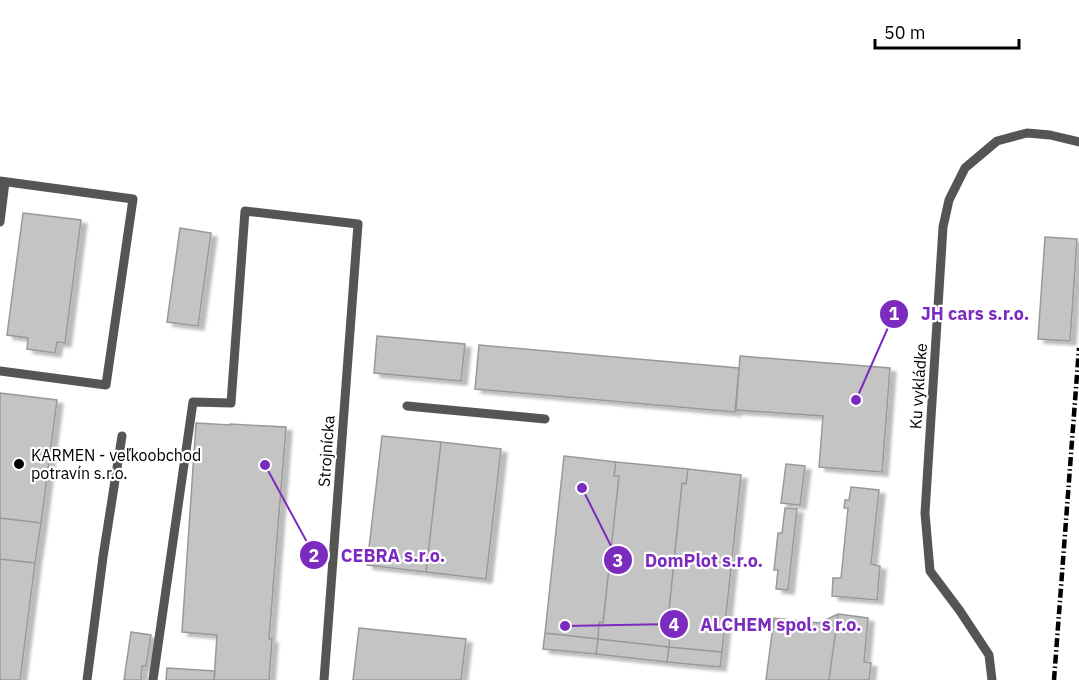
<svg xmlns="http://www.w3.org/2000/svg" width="1079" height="680" viewBox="0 0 1079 680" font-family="'IBM Plex Sans',sans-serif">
<defs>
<filter id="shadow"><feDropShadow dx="6" dy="4" stdDeviation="1.5" flood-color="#0004"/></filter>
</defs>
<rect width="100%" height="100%" fill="#fff"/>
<path fill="#c4c4c4" stroke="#999" stroke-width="1.5" filter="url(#shadow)" d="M 23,213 L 81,220 L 65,343 L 57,342 L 55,353 L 27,349 L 28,338 L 7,335 Z
M 180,228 L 211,233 L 198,326 L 167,322 Z
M 1045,237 L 1077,239 L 1070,341 L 1038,339 Z
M 377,336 L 465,344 L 461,381 L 374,373 Z
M 479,345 L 739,368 L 735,412 L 475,389 Z
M 740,356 L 890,368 L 882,472 L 819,467 L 823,416 L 736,410 Z
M 0,393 L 57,400 L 41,523 L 0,518 Z
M 196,423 L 230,425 L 230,424 L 286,427 L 269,639 L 272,639 L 269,680 L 214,680 L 217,635 L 182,632 Z
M 382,436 L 441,442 L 426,572 L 367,565 Z
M 441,442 L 501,449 L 486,579 L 426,572 Z
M 564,456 L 616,462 L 614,476 L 619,476 L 603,623 L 599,622 L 598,639 L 545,633 Z
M 616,462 L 688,469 L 686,484 L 682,483 L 667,630 L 670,631 L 669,647 L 598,639 L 599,622 L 603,623 L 619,476 L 614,476 Z
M 786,464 L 805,466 L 800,505 L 781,503 Z
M 688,469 L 741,475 L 722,652 L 669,647 L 670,631 L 667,630 L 682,483 L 686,484 Z
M 851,487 L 879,490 L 871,564 L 880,566 L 877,600 L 832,596 L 833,578 L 841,578 L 848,508 L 844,508 L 845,500 L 849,500 Z
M 785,508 L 797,509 L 788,590 L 776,589 L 778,570 L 774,570 L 778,533 L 782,533 Z
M 0,518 L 41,523 L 35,563 L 0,559 Z
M 0,559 L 35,563 L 20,680 L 0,680 Z
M 838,614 L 868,618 L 864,662 L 871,663 L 869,680 L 829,680 Z
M 838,614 L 829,680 L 766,680 L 774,618 L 819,623 Z
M 359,628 L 466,639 L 461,680 L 353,680 Z
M 131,632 L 151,635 L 146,666 L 142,666 L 141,680 L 124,680 Z
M 545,633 L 598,639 L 596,654 L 543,649 Z
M 598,639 L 669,647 L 667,662 L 596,654 Z
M 669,647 L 722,652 L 720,667 L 667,662 Z
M 167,668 L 215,671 L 214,680 L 166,680 Z"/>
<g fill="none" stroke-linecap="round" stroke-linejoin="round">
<path stroke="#555" stroke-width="9" d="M 0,181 L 133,199 L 106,385 L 0,371
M 0,222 L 5,182
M 407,406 L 545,419
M 87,680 L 103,557 L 122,436
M 153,680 L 193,402 L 231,403 L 245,211 L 358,224 L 324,680
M 992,680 L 989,655 L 960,611 L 930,571 L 925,513 L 943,227 L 949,200 L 965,168 L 997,141 L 1027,133 L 1050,135 L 1079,142"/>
<path stroke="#000" stroke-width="4.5" stroke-dasharray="9 3 1.5 3" stroke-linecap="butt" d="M 1054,680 L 1079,348"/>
</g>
<circle fill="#000" stroke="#fff" stroke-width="2" cx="19" cy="464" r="6"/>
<g text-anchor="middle" stroke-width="4.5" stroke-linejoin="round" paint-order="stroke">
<g font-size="16" fill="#000" stroke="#fff">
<text transform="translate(918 386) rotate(-86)" y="6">Ku vykládke</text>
<text transform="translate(326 451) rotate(-86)" y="6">Strojnícka</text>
</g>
<g font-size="16" fill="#000" stroke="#fff" text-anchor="start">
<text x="31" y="461">KARMEN - veľkoobchod<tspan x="31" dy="18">potravín s.r.o.</tspan></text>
</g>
</g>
<path fill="none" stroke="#7b2cbf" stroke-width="2" d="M856 400L894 314M265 465L314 555M582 488L618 560M565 626L674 624"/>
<g fill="#7b2cbf" stroke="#fff" stroke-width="2">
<circle cx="856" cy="400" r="6"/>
<circle cx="265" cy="465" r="6"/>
<circle cx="582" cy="488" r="6"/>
<circle cx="565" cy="626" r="6"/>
<circle cx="894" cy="314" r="15"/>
<circle cx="314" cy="555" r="15"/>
<circle cx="618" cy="560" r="15"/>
<circle cx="674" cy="624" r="15"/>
</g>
<g font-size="18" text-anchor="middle" font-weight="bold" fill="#fff">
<text x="894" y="320">1</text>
<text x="314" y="562">2</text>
<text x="618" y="567">3</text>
<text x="674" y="631">4</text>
</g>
<g font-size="18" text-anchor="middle" font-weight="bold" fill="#7b2cbf" stroke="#fff" stroke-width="4.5" stroke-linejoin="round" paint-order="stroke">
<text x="975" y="320">JH cars s.r.o.</text>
<text x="393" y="562">CEBRA s.r.o.</text>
<text x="704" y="567">DomPlot s.r.o.</text>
<text x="781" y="631">ALCHEM spol. s r.o.</text>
</g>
<path d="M875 39v9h144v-9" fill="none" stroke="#000000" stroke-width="3"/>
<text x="884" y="39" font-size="18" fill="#000000" stroke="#ffffff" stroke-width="4.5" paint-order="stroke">50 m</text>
</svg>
